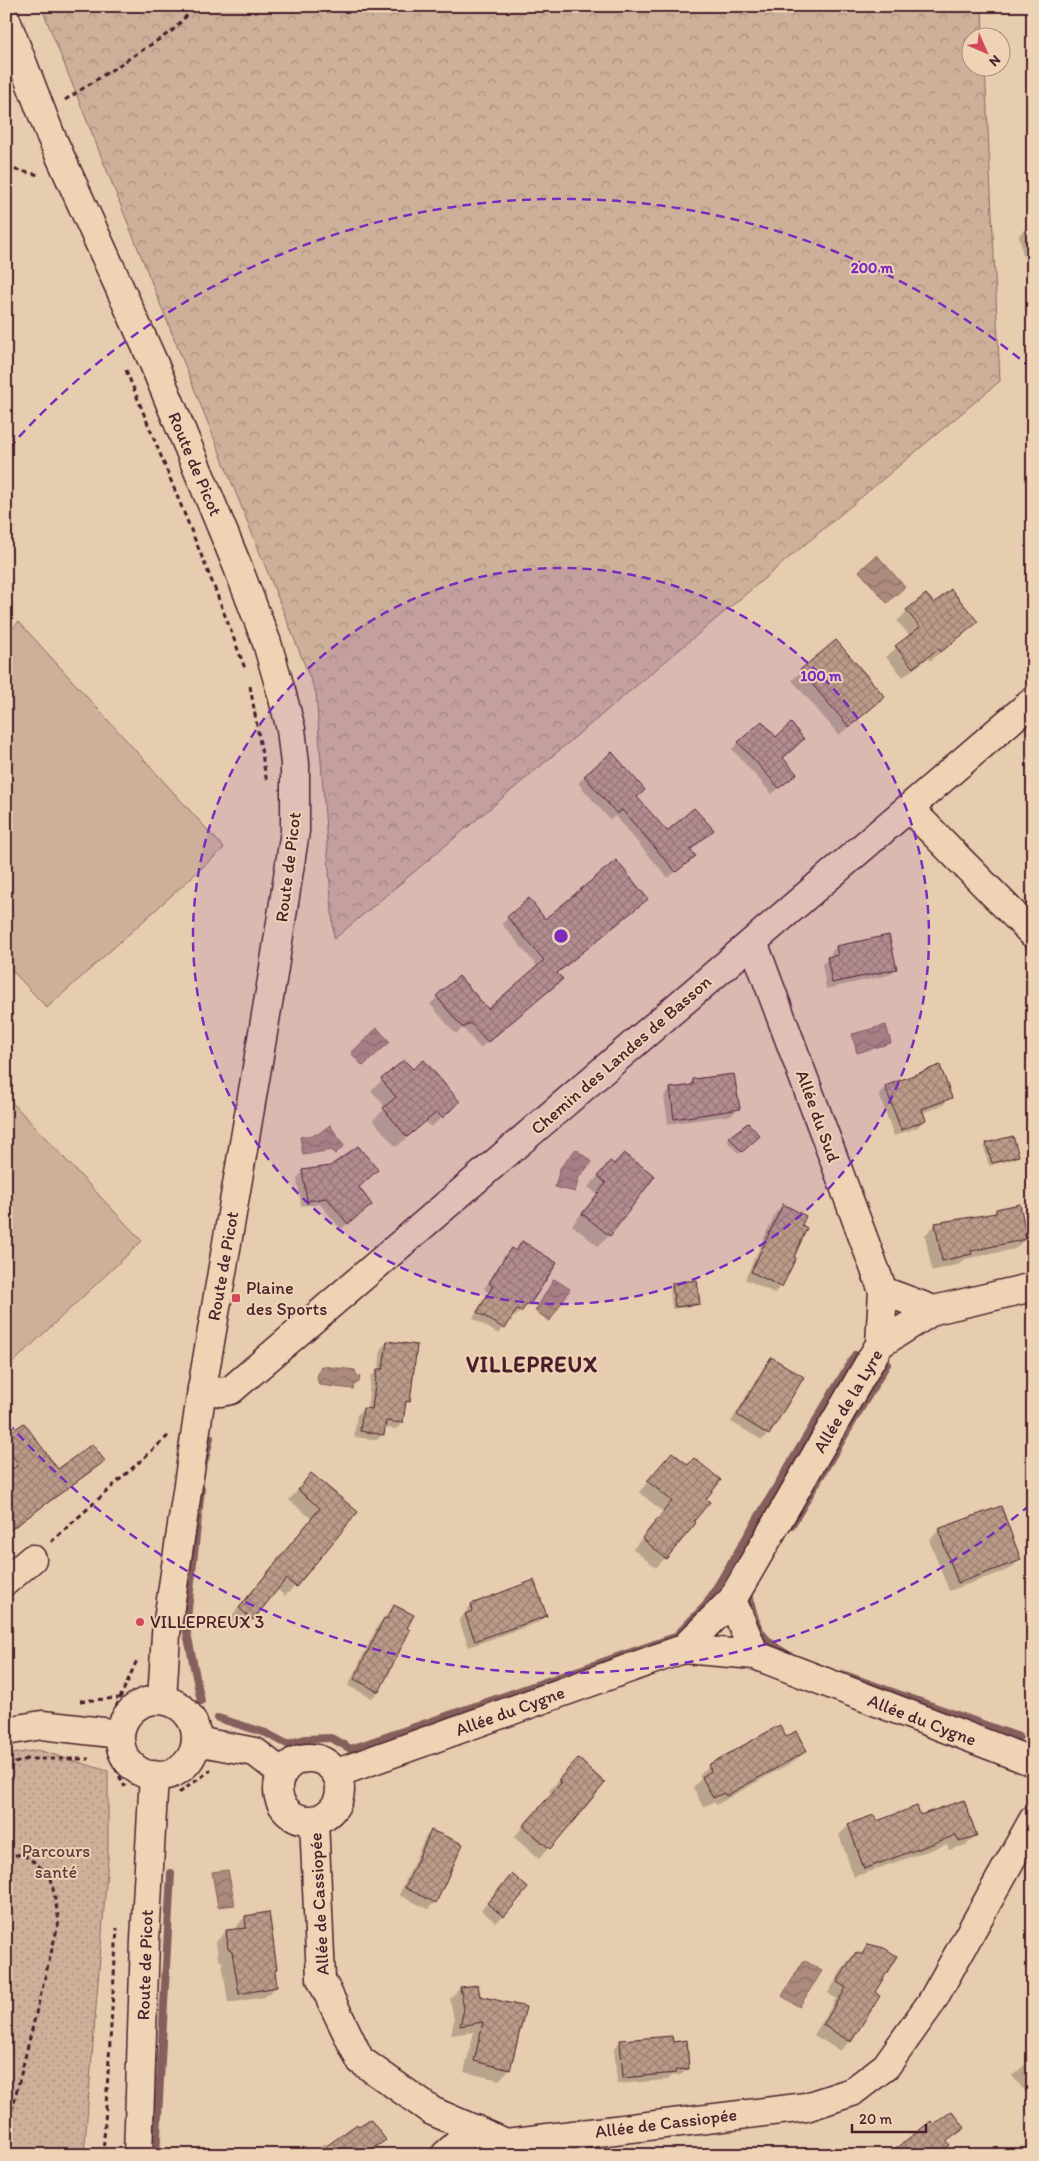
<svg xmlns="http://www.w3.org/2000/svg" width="1039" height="2161" viewBox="0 0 1039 2161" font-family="Itim,sans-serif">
<defs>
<pattern id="forest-crowns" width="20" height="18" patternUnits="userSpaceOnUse" patternTransform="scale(1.25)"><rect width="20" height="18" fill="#cdb09a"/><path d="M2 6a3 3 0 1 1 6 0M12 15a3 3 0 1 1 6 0" fill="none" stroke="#a88f7e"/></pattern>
<pattern id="park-dots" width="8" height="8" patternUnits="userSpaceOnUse" patternTransform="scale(1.25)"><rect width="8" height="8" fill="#cdb09a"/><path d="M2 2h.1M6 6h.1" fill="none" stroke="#a88f7e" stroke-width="1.8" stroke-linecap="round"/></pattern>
<pattern id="water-waves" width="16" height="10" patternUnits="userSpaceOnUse" patternTransform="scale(1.25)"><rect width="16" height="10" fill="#ac8a7d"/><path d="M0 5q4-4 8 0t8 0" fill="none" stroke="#8e7067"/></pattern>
<pattern id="building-cross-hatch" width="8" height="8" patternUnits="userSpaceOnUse" patternTransform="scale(1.25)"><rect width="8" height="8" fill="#bb9c8a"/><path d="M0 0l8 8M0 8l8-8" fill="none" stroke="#9a7f71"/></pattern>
</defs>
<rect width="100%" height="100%" fill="#e7cdaf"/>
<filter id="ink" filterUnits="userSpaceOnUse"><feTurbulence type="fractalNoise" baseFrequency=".02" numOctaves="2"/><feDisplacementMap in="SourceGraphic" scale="10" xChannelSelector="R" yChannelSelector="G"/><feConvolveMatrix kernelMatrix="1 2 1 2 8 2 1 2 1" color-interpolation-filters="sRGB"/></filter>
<g filter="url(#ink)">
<path fill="url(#forest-crowns)" stroke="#8c6862" d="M 41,6 L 982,6 L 983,37 L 972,38 L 972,68 L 985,68 L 1000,381 L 334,939 L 316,693 Z"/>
<path fill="url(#park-dots)" stroke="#8c6862" d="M 38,1750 L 108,1771 L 108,1859 L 84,2155 L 6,2155 L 6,1755 Z"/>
<path fill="#cdb09a" stroke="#8c6862" d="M 19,622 L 224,848 L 47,1008 L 6,964 L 6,634 Z
M 6,1096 L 142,1241 L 6,1369 Z"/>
<path fill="url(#water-waves)" stroke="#855f5c" d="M 877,555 L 905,587 L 887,603 L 859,571 Z
M 886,1025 L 891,1043 L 857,1053 L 852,1034 Z
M 377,1028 L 390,1042 L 363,1066 L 351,1053 Z
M 330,1125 L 344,1146 L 335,1154 L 331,1150 L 303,1155 L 300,1137 L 318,1134 Z
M 576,1149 L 592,1162 L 579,1177 L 575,1192 L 555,1187 L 560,1168 Z
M 554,1279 L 570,1289 L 550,1321 L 535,1311 Z
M 321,1366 L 355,1370 L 357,1376 L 360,1376 L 359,1382 L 354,1385 L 353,1389 L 319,1385 L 317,1377 Z
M 228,1870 L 235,1905 L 218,1907 L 212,1872 Z
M 804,1960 L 822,1971 L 799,2007 L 782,1996 Z"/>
<path fill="#0003" d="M 1033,227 L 1033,259 L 1024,261 L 1019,235 L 1025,229 Z
M 1033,498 L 1033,522 L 1027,504 Z
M 934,605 L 976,622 L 930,661 L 928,658 L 903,677 L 886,657 L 910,636 L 897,621 L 907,611 Z
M 836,642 L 883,697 L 839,735 L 792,680 Z
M 762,723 L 782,758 L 789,780 L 772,794 L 732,749 Z
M 585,777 L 636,797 L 667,833 L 712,830 L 689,851 L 687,862 L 668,878 L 615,816 L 610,820 L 578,783 Z
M 647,899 L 556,974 L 555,986 L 480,1048 L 463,1028 L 456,1034 L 430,1004 L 459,977 L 488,1011 L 538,967 L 502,924 L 508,918 L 545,920 Z
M 836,947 L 896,969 L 889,975 L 826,989 L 822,964 L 831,957 L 830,954 Z
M 1033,1052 L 1033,1067 L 1026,1059 Z
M 404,1062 L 448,1112 L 431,1127 L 426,1122 L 396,1147 L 373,1120 L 386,1108 L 371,1090 Z
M 939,1067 L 950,1098 L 943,1105 L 922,1113 L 924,1120 L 918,1127 L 894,1136 L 879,1094 L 885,1087 Z
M 693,1081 L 738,1108 L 732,1115 L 668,1124 L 664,1096 L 670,1090 L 686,1088 Z
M 758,1136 L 739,1154 L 727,1141 L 730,1138 Z
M 987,1144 L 1017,1156 L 1014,1159 L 989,1166 L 984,1147 Z
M 610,1163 L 653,1176 L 609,1236 L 598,1246 L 572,1225 L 597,1194 L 588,1187 Z
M 303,1172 L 357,1188 L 364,1211 L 341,1229 L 320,1204 L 301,1206 L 297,1178 Z
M 783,1206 L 800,1226 L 781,1286 L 774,1293 L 745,1279 L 776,1212 Z
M 996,1210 L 1026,1238 L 1015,1249 L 965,1259 L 960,1264 L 932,1271 L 925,1235 L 935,1225 L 992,1215 Z
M 522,1243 L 528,1305 L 515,1317 L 512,1315 L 498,1334 L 473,1318 L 488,1292 L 484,1289 L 505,1255 L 511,1249 L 515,1252 Z
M 673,1284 L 699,1303 L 696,1306 L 672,1309 L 670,1287 Z
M 388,1342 L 409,1401 L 404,1406 L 402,1423 L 396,1429 L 384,1428 L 383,1434 L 377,1440 L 354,1437 L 357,1415 L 363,1409 L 367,1410 L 371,1376 L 379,1370 L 381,1348 Z
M 771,1358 L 768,1434 L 762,1440 L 731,1422 L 765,1365 Z
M 6,1437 L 58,1471 L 96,1467 L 6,1534 L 6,1476 L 12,1471 L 6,1463 Z
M 694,1459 L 665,1558 L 656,1568 L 633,1549 L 663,1512 L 639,1492 L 663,1464 L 687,1466 Z
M 311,1475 L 356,1512 L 295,1586 L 285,1596 L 277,1589 L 242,1629 L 230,1618 L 311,1518 L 289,1500 Z
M 939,1530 L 1020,1560 L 1010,1569 L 949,1591 L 929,1540 Z
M 471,1605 L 546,1616 L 539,1622 L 469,1647 L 459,1621 Z
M 394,1606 L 378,1692 L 372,1698 L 348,1686 L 378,1625 Z
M 785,1739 L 806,1751 L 796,1760 L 716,1805 L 714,1802 L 703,1807 L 693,1787 L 701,1779 L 699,1776 L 709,1766 Z
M 568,1770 L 603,1783 L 539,1859 L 514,1837 L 552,1794 L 549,1791 Z
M 919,1816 L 975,1835 L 966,1845 L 949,1850 L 947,1844 L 854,1877 L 839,1835 L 849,1825 Z
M 431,1831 L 435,1902 L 428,1909 L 399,1895 L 425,1838 Z
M 506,1882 L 503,1916 L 496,1923 L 481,1910 Z
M 245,1917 L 274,1971 L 276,1987 L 265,1997 L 228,2003 L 222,1962 L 218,1959 L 216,1942 L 226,1931 L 235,1930 L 235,1928 Z
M 869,1945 L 873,1992 L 850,2041 L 840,2051 L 814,2035 L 836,1999 L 828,1993 L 846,1963 L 856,1953 L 859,1955 Z
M 477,1986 L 479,1997 L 509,2070 L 499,2080 L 464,2072 L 474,2032 L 451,2035 L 454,2020 L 450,1999 L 460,1988 Z
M 621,2041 L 672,2043 L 688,2068 L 681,2075 L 672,2076 L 668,2080 L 617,2084 L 614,2048 Z
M 1033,2058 L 1033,2100 L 1012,2076 Z
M 384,2140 L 370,2155 L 308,2155 L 324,2143 L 327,2147 Z"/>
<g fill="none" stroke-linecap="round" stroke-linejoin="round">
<path stroke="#855f5c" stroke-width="8" d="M 204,1463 L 210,1438
M 201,1489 L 186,1628 L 201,1701
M 791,1526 L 887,1364
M 753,1589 L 749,1595 C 755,1625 759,1639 787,1654
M 842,1674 L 1019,1737
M 218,1718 L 266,1733 L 287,1744 L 305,1739 L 331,1738 L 351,1749 L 675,1637 L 706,1605 L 855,1355
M 156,2155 L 171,1873"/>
</g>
<path fill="url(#building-cross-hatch)" stroke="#4a1f2b" d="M 951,589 L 978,622 L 941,652 L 938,649 L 913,668 L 895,646 L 920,627 L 906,610 L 926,594 L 934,603 Z
M 836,640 L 885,697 L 849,727 L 800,670 Z
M 762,721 L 776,737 L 791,723 L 804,739 L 783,758 L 797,774 L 779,788 L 738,742 Z
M 612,752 L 645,790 L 637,797 L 667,831 L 694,808 L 714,830 L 690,850 L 696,856 L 676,872 L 622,810 L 617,814 L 584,776 Z
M 616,860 L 648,899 L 557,973 L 563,979 L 488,1042 L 470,1023 L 463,1028 L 436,996 L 459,976 L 488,1009 L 544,960 L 507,917 L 529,898 L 545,919 Z
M 889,935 L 897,969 L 832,983 L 827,957 L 838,955 L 836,946 Z
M 404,1060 L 413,1069 L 424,1060 L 460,1102 L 442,1118 L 437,1112 L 407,1137 L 383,1108 L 396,1097 L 381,1079 Z
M 940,1065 L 952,1098 L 922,1109 L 926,1120 L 901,1130 L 885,1086 Z
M 734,1074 L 740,1109 L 674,1119 L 670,1088 L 693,1085 L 693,1079 Z
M 748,1123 L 760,1136 L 742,1152 L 729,1137 Z
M 1013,1136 L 1019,1156 L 992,1163 L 986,1143 Z
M 358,1146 L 378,1170 L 359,1187 L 372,1205 L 348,1224 L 327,1198 L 307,1201 L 302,1170 L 330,1166 Z
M 624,1153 L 655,1176 L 610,1236 L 582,1214 L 606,1183 L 598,1176 L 610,1161 L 614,1164 Z
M 783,1204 L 806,1216 L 802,1225 L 807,1228 L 794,1257 L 796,1258 L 782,1287 L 751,1272 Z
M 1020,1204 L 1027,1239 L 971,1251 L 972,1254 L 942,1261 L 935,1223 L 996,1213 L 996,1209 Z
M 522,1241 L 557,1263 L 529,1306 L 527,1304 L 521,1312 L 517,1309 L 505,1329 L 477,1312 L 493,1286 L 489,1283 L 505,1257 L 511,1248 L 516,1251 Z
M 697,1280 L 700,1304 L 675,1307 L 672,1283 Z
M 387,1341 L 417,1345 L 410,1402 L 406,1401 L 403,1423 L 386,1421 L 384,1435 L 360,1431 L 363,1408 L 372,1409 L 377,1369 L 383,1369 Z
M 771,1357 L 804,1377 L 769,1435 L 737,1415 Z
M 24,1423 L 58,1469 L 92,1444 L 105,1461 L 6,1533 L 6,1474 L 19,1464 L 6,1448 L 6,1435 Z
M 672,1452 L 688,1465 L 694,1458 L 721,1480 L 706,1499 L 710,1502 L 694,1521 L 696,1523 L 666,1559 L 642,1538 L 672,1501 L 647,1481 Z
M 311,1473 L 358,1512 L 296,1587 L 286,1579 L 253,1620 L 239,1608 L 320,1508 L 298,1490 Z
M 1001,1506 L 1021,1560 L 958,1583 L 938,1529 Z
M 534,1580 L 547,1616 L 475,1641 L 465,1614 L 473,1611 L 471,1604 Z
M 394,1605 L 414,1615 L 407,1628 L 410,1630 L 379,1692 L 354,1679 L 384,1618 L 387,1619 Z
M 780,1725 L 786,1737 L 796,1731 L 807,1751 L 726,1796 L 724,1793 L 713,1798 L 702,1777 L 711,1771 L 708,1765 Z
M 578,1758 L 605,1783 L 550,1849 L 523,1826 L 561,1783 L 558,1780 Z
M 964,1800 L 977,1836 L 959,1841 L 956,1835 L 864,1869 L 848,1824 L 874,1815 L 877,1821 L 917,1806 L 920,1815 Z
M 431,1830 L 463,1844 L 436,1903 L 405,1888 Z
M 512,1874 L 528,1888 L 504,1917 L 487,1903 Z
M 269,1912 L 277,1969 L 275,1970 L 277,1987 L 239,1994 L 232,1952 L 228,1949 L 226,1930 L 246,1928 L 245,1916 Z
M 868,1944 L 884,1948 L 897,1956 L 875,1992 L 880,1996 L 851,2042 L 823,2025 L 846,1988 L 837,1982 L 856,1952 L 862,1955 Z
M 478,1985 L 480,1996 L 526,2007 L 510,2070 L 474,2061 L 483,2022 L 460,2026 L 464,2009 L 460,1987 Z
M 672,2036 L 673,2042 L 687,2040 L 689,2069 L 675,2070 L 676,2073 L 623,2078 L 620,2040 Z
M 952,2111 L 965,2128 L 947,2141 L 950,2145 L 936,2155 L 887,2155 L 931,2121 L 934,2124 Z
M 370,2119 L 386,2140 L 374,2148 L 379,2155 L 314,2155 L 357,2124 L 359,2126 Z"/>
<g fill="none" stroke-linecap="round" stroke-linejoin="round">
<g stroke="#4a1f2b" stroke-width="31">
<path id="minor" d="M 909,808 L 1033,934
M 753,942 L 883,1291 L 880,1344
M 1033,1287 L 934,1310 L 880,1344 L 732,1600 L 683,1649 L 755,1655 L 1033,1762
M 883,1291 L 934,1310
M 202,1389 L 221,1392 L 231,1390 L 1033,701
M 6,1581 L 32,1559
M 732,1600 L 755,1655
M 6,1731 L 42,1725 L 120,1734
M 196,1741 L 255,1752 L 282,1773
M278 1789a31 31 0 1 1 62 0a31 31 0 1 1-62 0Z
M 337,1773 L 683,1649
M 314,1820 L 321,1979 L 360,2060 L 432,2111 L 506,2143 L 806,2107 L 852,2092 L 886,2066 L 931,2003 L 1033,1820
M 445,2155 L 475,2129"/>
</g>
<g stroke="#4a1f2b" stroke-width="31">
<path id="major" d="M 6,20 L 50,134 L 154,364 L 237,565 L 267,643 L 281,691 L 291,729 L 295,764 L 295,831 L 273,974 L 202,1389 L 166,1634 L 162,1700
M120 1738a38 38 0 1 1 76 0a38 38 0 1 1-76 0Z
M 138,2155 L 145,1940 L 154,1775"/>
</g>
<path stroke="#4a1f2b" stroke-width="3" stroke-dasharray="5 4" stroke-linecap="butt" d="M 65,100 L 172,31 L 196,6
M 6,168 L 40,175
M 126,370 L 215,589 L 246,671
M 250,686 L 267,783
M 51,1542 L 169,1435
M 80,1701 L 119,1698
M 116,1707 L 137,1660
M 111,1760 L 125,1787
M 6,1766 L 27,1759 L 89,1759
M 179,1793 L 211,1770
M 272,1799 L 285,1809
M 6,1857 L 22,1854 L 36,1863 L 51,1878 L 59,1921 L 7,2130 L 7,2155
M 103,2155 L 117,1928"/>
<use href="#minor" stroke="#eed4b5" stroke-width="28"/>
<use href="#major" stroke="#eed4b5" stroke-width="28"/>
</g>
</g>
<circle cx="561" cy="936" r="368" fill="#7b2cbf" fill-opacity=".12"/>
<g fill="none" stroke="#7b2cbf" stroke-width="2.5" stroke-dasharray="9 6">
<circle cx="561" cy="936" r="368"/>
<path d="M1030 1505A737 737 0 0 1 9 1424M9 448A737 737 0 0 1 1030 367"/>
</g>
<g fill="#d1495b" stroke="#eed4b5" stroke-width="2">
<rect x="231" y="1293" width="10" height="10" rx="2.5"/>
<circle cx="140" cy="1622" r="5"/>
</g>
<g text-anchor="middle" stroke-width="4" stroke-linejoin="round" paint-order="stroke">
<g font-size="18" fill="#4a1f2b" stroke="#eed4b5">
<text transform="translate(195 464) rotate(67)" y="6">Route de Picot</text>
<text transform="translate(288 867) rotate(-83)" y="6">Route de Picot</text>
<text transform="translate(621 1055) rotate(-41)" y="6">Chemin des Landes de Basson</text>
<text transform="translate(818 1116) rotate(70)" y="6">Allée du Sud</text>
<text transform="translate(223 1266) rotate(-80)" y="6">Route de Picot</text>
<text transform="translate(848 1401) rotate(-59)" y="6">Allée de la Lyre</text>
<text transform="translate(510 1711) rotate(-20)" y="6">Allée du Cygne</text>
<text transform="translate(922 1720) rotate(21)" y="6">Allée du Cygne</text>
<text transform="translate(319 1904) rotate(-93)" y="6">Allée de Cassiopée</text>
<text transform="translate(145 1965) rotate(-88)" y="6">Route de Picot</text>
<text transform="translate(666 2123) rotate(-7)" y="6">Allée de Cassiopée</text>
</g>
<g font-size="18" fill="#4a1f2b" stroke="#eed4b5" text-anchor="start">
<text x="246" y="1294">Plaine<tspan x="246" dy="21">des Sports</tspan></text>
<text x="150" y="1628">VILLEPREUX 3</text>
</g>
<g font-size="18" fill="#643c41" stroke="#eed4b5">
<text x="56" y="1857">Parcours<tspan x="56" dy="21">santé</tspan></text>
</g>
<g font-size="22" font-weight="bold" letter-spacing="1" fill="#4a1f2b" stroke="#eed4b5">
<text x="532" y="1372">VILLEPREUX</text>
</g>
</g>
<circle cx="561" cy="936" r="8" fill="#7b2cbf" stroke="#eed4b5" stroke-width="2.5"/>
<g font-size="15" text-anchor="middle" font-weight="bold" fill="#7b2cbf" stroke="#eed4b5" stroke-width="4" stroke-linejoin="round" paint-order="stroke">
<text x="872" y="273">200 m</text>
<text x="821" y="681">100 m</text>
</g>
<rect width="1039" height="2161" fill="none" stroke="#eed4b5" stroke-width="25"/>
<rect x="12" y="12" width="1014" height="2136" fill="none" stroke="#4a1f2b" stroke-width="2" filter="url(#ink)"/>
<g transform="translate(986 52) rotate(135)"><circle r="24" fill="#eed4b5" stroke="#ac8c7e"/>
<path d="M0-4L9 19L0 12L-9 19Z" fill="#d1495b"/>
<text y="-8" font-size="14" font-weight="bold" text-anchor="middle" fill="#4a1f2b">N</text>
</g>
<path d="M852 2124v8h74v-8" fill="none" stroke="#4a1f2b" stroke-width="2.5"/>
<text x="859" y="2124" font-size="15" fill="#4a1f2b" stroke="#eed4b5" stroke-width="4" paint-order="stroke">20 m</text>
</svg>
